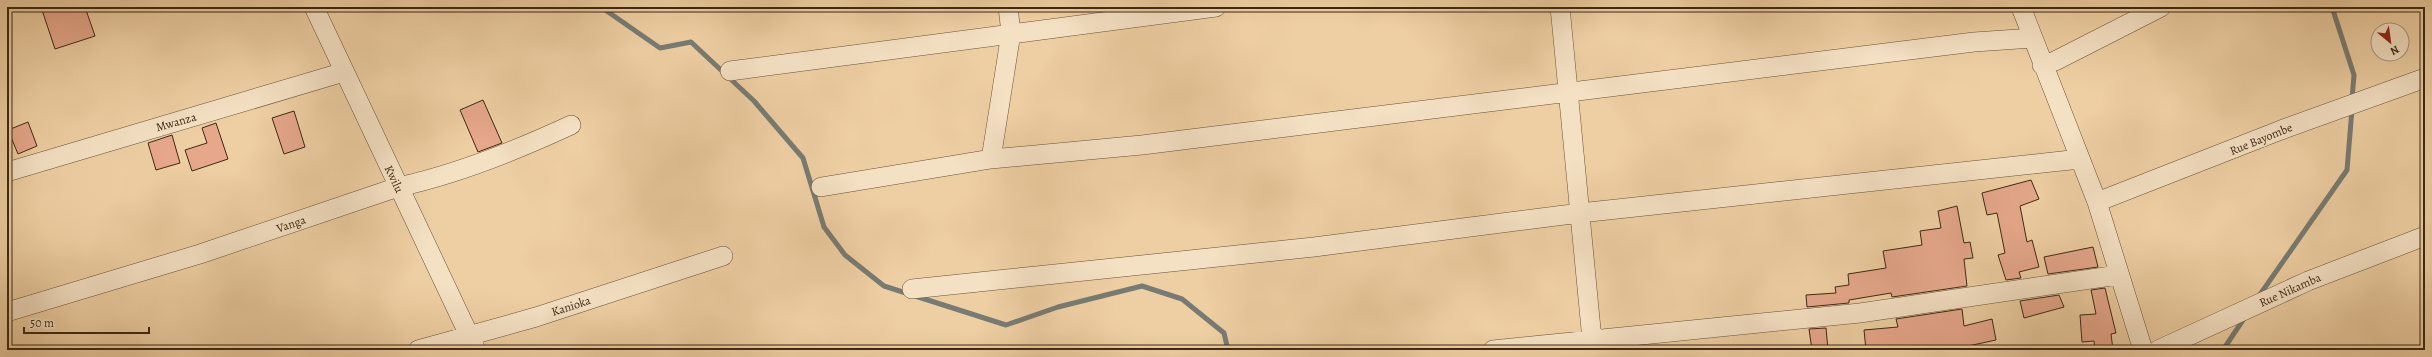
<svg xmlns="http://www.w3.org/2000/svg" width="2432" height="357" viewBox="0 0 2432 357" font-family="Alegreya,serif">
<rect width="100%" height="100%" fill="#eecfa3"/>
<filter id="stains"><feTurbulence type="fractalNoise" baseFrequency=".005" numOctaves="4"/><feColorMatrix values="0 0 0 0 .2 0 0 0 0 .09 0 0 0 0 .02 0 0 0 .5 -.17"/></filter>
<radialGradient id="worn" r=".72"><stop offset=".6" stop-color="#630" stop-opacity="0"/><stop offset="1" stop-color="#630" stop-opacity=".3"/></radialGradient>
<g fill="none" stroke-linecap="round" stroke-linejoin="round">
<path stroke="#787b73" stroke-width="5" d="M 601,7 L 660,48 L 691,42 L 754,101 L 803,158 L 824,227 L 845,255 L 884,286 L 1006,325 L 1058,307 L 1142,286 L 1182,299 L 1224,333 L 1228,350
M 2332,7 L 2354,75 L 2352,99
M 2259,296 L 2347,170 L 2352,109
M 2223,350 L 2245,317"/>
</g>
<path fill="#e6a78b" stroke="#3d2814" d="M 41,7 L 85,7 L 95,36 L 55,49 Z
M 483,100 L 502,143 L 478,152 L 460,110 Z
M 294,111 L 305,147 L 284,154 L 272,118 Z
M 28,122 L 37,146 L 18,154 L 8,130 Z
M 216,123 L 228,159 L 192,171 L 185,150 L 207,143 L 202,128 Z
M 172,135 L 180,163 L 156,170 L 148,143 Z
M 2031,180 L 2039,199 L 2020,206 L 2027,242 L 2032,240 L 2039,267 L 2019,272 L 2021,278 L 2006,280 L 1998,255 L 2005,253 L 1997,213 L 1987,215 L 1982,193 Z
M 1957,206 L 1964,243 L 1970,242 L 1973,258 L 1964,259 L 1967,286 L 1892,297 L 1891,293 L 1849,300 L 1849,303 L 1807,307 L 1806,295 L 1836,293 L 1835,287 L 1849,285 L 1848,274 L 1886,268 L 1883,251 L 1922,245 L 1920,231 L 1941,228 L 1938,211 Z
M 2093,247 L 2098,267 L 2048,274 L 2044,257 Z
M 2105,288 L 2116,333 L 2111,334 L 2113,350 L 2095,350 L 2094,341 L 2082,342 L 2080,315 L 2096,314 L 2091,290 Z
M 2059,295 L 2064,307 L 2024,318 L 2020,301 Z
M 1962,309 L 1964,326 L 1992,319 L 1996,340 L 1968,346 L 1969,350 L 1866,350 L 1864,330 L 1898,327 L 1896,319 Z
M 1826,328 L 1828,350 L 1812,350 L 1809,329 Z"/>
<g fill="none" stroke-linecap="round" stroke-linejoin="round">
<g stroke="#695238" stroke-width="20">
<path id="street" d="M 314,7 L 476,350
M 1560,7 L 1593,350
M 2021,7 L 2097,202 L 2143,350
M 2042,65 L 2055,61 L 2161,7
M 730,71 L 1216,7
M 991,159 L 1011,33 L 1008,7
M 7,172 L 344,72
M 821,187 L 991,159 L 1142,145 L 1974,42 L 2033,38
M 2097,202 L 2281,130 L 2425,78
M 912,289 L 1314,247 L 1580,213 L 2080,159
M 7,312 L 200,254 L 398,187 C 458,174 515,151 571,125
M 418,350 L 536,317 L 723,256
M 1493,350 L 1860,313 L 2118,275
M 2158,350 L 2308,281 L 2425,236"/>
</g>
<use href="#street" stroke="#f4e0c3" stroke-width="19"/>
</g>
<g text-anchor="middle" stroke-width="3" stroke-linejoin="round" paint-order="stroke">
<g font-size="12" fill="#3d2814" stroke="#f4e0c3">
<text transform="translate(176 122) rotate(-16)" y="4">Mwanza</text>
<text transform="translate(2261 139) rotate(-22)" y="4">Rue Bayombe</text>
<text transform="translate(394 179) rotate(65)" y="4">Kwilu</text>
<text transform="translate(291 224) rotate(-19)" y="4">Vanga</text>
<text transform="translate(2290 290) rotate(-24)" y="4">Rue Nikamba</text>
<text transform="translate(571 306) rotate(-18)" y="4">Kanioka</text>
</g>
</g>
<rect width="2432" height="357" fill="none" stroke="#eecfa3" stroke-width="24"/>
<rect x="8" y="8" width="2416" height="341" fill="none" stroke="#3d2814" stroke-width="2"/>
<rect x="12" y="12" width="2408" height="333" fill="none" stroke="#3d2814"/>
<g transform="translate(2390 42) rotate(151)"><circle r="19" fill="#f4e0c3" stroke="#ab967d"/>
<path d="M0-3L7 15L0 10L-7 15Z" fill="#8f2418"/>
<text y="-6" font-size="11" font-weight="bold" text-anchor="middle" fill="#3d2814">N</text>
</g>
<path d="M24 327v6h125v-6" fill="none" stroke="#3d2814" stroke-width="2"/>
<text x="30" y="327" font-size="12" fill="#3d2814" stroke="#f4e0c3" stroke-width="3" paint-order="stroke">50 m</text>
<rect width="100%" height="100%" filter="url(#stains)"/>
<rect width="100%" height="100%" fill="url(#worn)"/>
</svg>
